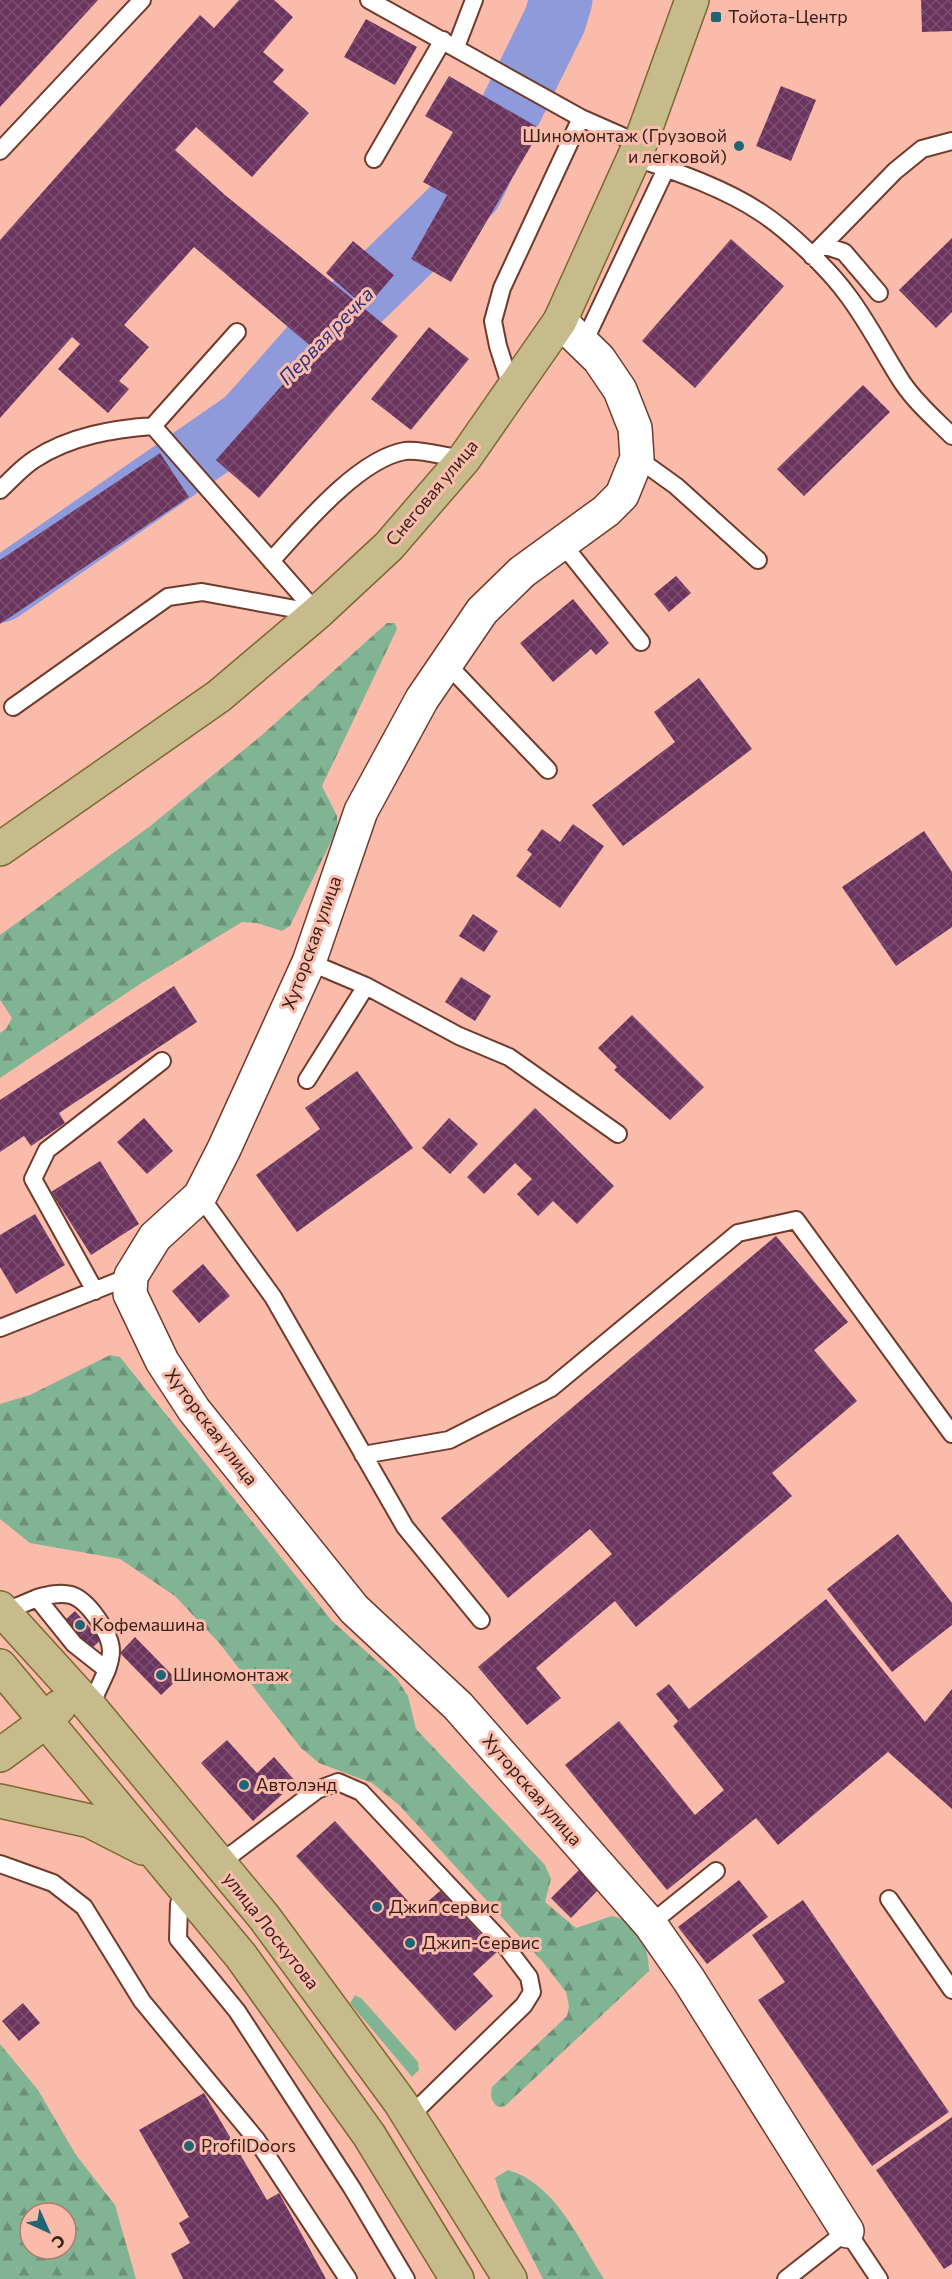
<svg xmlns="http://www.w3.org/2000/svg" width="952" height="2279" viewBox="0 0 952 2279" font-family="Commissioner,sans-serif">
<defs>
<pattern id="forest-firs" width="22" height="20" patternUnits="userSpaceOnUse" patternTransform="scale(1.5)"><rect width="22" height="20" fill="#81b493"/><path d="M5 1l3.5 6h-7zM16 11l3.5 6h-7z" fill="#6b9277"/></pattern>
<pattern id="building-cross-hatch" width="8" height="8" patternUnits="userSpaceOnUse" patternTransform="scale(1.5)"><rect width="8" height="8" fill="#6a345e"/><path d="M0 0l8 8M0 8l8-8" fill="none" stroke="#7c4f70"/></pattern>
</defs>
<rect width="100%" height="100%" fill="#fabbaa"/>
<path fill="#81b493" d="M 355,1995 L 362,1999 L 418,2062 L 419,2070 L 412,2077 L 350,2003 Z"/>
<path fill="url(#forest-firs)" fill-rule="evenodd" d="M 387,623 L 395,623 L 397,629 L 322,786 L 337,816 L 337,829 L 290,926 L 282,931 L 257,923 L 242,922 L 143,982 L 0,1078 L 0,1033 L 6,1029 L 12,1018 L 0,1000 L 0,935 L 149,827 L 262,735 Z
M 110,1355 L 120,1357 L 332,1621 L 397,1679 L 408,1696 L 416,1729 L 545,1865 L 551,1879 L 545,1902 L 576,1928 L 612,1916 C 638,1922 649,1947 649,1971 L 505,2106 L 498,2107 C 491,2101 490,2096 492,2087 L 567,2016 L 569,2006 L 566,1992 L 542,1961 L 399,1805 L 372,1783 L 319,1763 L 301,1748 L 220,1644 L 175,1596 L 120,1559 L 30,1543 L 0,1519 L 0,1404 L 30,1395 Z
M 0,2044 L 38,2090 L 76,2155 L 115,2205 L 136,2279 L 0,2279 ZM 30,2213 L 66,2213 L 66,2249 L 30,2249 Z
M 508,2170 C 556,2184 579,2240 604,2279 L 543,2279 L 501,2197 L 495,2178 Z"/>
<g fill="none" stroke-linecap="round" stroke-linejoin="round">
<path stroke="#8e9ada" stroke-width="63" d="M 0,591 L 246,421 L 316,342 L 471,191 L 555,20 L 561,0"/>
</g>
<path fill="url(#building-cross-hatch)" d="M 0,0 L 98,0 L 0,107 Z
M 239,0 L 274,0 L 293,17 L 263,52 L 284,70 L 273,82 L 309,113 L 252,177 L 196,127 L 175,150 L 225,195 L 398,336 L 259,498 L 216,460 L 314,349 L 194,247 L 124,325 L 149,347 L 119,381 L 129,389 L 108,413 L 58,369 L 80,344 L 72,337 L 0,418 L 0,240 L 200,15 L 214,28 Z
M 921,0 L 952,0 L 952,31 L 922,32 Z
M 366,19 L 417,47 L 395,85 L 344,57 Z
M 449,76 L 541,129 L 451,282 L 411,259 L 447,195 L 423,182 L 453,132 L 425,116 Z
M 781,86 L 816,100 L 791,161 L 756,146 Z
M 952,238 L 952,312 L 936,328 L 899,290 Z
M 731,239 L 784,286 L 695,388 L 642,341 Z
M 353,241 L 394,275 L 366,308 L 326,273 Z
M 429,327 L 469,359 L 411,430 L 371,399 Z
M 863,385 L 890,412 L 804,496 L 777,469 Z
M 160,453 L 189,497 L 0,624 L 0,560 Z
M 676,576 L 691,593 L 669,612 L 654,594 Z
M 573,599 L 609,643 L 596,655 L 591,649 L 553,682 L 520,643 Z
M 699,678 L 752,749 L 623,846 L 592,805 L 675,742 L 654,712 Z
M 573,824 L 604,846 L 560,908 L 516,876 L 532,854 L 527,850 L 542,829 L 560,842 Z
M 924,831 L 952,872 L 952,927 L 896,966 L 842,887 Z
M 473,914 L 498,931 L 484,952 L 459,936 Z
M 461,977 L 491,996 L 475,1021 L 445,1002 Z
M 174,986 L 197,1022 L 59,1113 L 65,1123 L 31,1146 L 24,1136 L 0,1152 L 0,1100 Z
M 632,1015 L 704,1087 L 670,1120 L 614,1070 L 617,1067 L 598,1048 Z
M 357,1071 L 413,1148 L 297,1232 L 256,1175 L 320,1129 L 305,1108 Z
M 535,1108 L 614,1186 L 577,1224 L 553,1201 L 538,1216 L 517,1194 L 532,1179 L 515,1163 L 484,1194 L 467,1177 Z
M 144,1118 L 173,1151 L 147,1174 L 117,1142 Z
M 449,1118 L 478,1144 L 450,1174 L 422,1148 Z
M 100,1161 L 139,1224 L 91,1255 L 51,1192 Z
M 35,1214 L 65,1265 L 16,1294 L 0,1267 L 0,1235 Z
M 776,1236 L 848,1322 L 814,1350 L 857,1401 L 772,1473 L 792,1496 L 636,1627 L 615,1601 L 536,1668 L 561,1698 L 527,1725 L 478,1667 L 612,1554 L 590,1529 L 508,1598 L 441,1518 Z
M 203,1264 L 230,1296 L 199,1323 L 172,1291 Z
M 898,1534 L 952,1603 L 952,1625 L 892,1672 L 827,1589 Z
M 826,1599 L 925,1722 L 952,1689 L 952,1809 L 888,1752 L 778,1845 L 756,1818 L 667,1890 L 565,1765 L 619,1721 L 695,1815 L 724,1790 L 673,1726 L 678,1721 L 656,1694 L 669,1684 L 689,1709 Z
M 75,1611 L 101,1640 L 90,1650 L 64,1621 Z
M 135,1637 L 177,1680 L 161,1695 L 120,1653 Z
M 227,1740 L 257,1773 L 274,1757 L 296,1782 L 253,1821 L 201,1763 Z
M 335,1821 L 417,1911 L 441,1890 L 497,1952 L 473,1974 L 493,1996 L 455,2031 L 296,1856 Z
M 579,1870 L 598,1890 L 571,1918 L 551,1898 Z
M 739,1880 L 768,1917 L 707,1964 L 678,1927 Z
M 803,1900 L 949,2112 L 872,2166 L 758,2000 L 785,1982 L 752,1935 Z
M 23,2003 L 40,2023 L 19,2041 L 2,2021 Z
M 204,2093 L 267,2200 L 279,2193 L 326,2279 L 183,2279 L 171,2254 L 190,2243 L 179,2223 L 189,2217 L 139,2130 Z
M 952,2117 L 952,2264 L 944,2269 L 876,2170 Z"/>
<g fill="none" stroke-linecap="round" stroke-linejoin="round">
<g stroke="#6f3b2d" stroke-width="20">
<path id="lane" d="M 369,0 L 581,118 L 640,144
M 456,47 L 474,0
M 0,151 L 142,0
M 634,157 C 674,171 724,188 760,212 C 788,230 829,269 849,297 C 869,324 884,354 902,382 C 916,403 935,419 952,436
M 374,159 L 443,40
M 823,245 L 844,252 L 879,293
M 812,256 L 895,171 L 922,149 L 952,141
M 584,342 L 666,169
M 512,390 L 498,346 L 493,321 L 502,288 L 581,118
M 153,426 L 237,332
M 637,458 L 676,486 L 758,560
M 0,490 C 11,480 22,467 35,459 C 70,436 113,429 153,426 L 317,613
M 561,542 L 641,642
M 271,561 C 302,527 358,459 405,451 C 422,449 446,457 464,459
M 446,663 L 548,770
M 13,707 L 168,597 L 202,592 L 317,613
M 309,962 L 366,986 L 459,1036 L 509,1057 L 618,1134
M 307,1080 L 366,986
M 200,1196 L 273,1297 L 405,1527 L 481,1620
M 95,1291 L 33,1179 L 47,1150 L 162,1061
M 0,1328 L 131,1276
M 363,1455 L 449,1440 L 551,1388 L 738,1233 L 796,1220 L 952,1434
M 37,1598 C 48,1595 60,1592 71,1595 C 88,1600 111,1634 111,1651 C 111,1657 109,1664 107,1670
M 4,1612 L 37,1598 L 74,1644 L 107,1670 L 90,1707
M 0,1864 L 53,1883 L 84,1907 L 142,2001 L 256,2139 L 348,2279
M 219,1864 L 317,1790 L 338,1782 L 361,1792 L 504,1944 L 529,1977 L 532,1992 L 524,2005 L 409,2117
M 191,1893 L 179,1904 L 178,1939 L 237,2011 L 352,2188 L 406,2279
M 889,1899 L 952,1990
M 650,1924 L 716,1871
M 847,2231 L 879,2279
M 786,2279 L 847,2231"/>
</g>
<g stroke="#6f3b2d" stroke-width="36">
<path id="street" d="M 560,321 L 599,359 L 620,390 L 635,428 L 637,458 L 622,495 L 606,511 L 522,572 L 482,611 L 422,699 L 361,811 L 309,962 L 224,1149 L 200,1196 L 155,1237 L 131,1276 L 130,1294 L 162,1361 L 194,1410 L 354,1609 L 458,1706 L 650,1924 L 689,1980 L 847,2231"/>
</g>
<g stroke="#7c6832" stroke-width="36">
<path id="primary" d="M 0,849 L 219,696 L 317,613 L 389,546 L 464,459 L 560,321 L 640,144 L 692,0
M 0,1608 L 90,1707 L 264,1917 L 400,2102 L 510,2279
M 0,1666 L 241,1956 L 369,2135 L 457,2279
M 0,1755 L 45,1722 L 59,1707
M 0,1801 L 90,1821 L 143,1848"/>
</g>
<use href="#lane" stroke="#fff" stroke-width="16"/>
<use href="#street" stroke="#fff" stroke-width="33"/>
<use href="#primary" stroke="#c7bb8c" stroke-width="33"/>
</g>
<g fill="#1f6575" stroke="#fabbaa" stroke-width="2">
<rect x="710" y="11" width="12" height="12" rx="3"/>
<circle cx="739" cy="146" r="6"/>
<circle cx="80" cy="1625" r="6"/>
<circle cx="161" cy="1675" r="6"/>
<circle cx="244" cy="1785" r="6"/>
<circle cx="377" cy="1907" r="6"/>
<circle cx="410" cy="1943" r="6"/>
<circle cx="189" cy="2146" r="6"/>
</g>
<g text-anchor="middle" stroke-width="6" stroke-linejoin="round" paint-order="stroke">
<g font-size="18" fill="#38201a" stroke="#fabbaa" text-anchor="start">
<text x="728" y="23">Тойота-Центр</text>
<text x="727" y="142" text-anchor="end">Шиномонтаж (Грузовой<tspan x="727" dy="21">и легковой)</tspan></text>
<text x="92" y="1631">Кофемашина</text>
<text x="173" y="1681">Шиномонтаж</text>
<text x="256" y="1791">Автолэнд</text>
<text x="389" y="1913">Джип сервис</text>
<text x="422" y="1949">Джип-Сервис</text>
<text x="201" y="2152">ProfilDoors</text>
</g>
<g font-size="18" fill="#38201a" stroke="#fabbaa">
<text transform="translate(432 493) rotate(-50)" y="6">Снеговая улица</text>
<text transform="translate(312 943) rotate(-70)" y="6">Хуторская улица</text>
<text transform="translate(211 1427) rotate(53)" y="6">Хуторская улица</text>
<text transform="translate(532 1790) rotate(49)" y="6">Хуторская улица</text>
<text transform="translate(271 1931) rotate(52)" y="6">улица Лоскутова</text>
</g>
<g font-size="20" font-style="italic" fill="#2e327e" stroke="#fabbaa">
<text transform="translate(326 336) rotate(-46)" y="7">Первая речка</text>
</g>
</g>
<g transform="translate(48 2231) rotate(135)"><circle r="28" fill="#fabbaa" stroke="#ac7d70" stroke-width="1.5"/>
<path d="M0-4.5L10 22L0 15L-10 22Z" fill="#1f6575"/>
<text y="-9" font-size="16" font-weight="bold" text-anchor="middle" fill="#38201a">С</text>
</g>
</svg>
